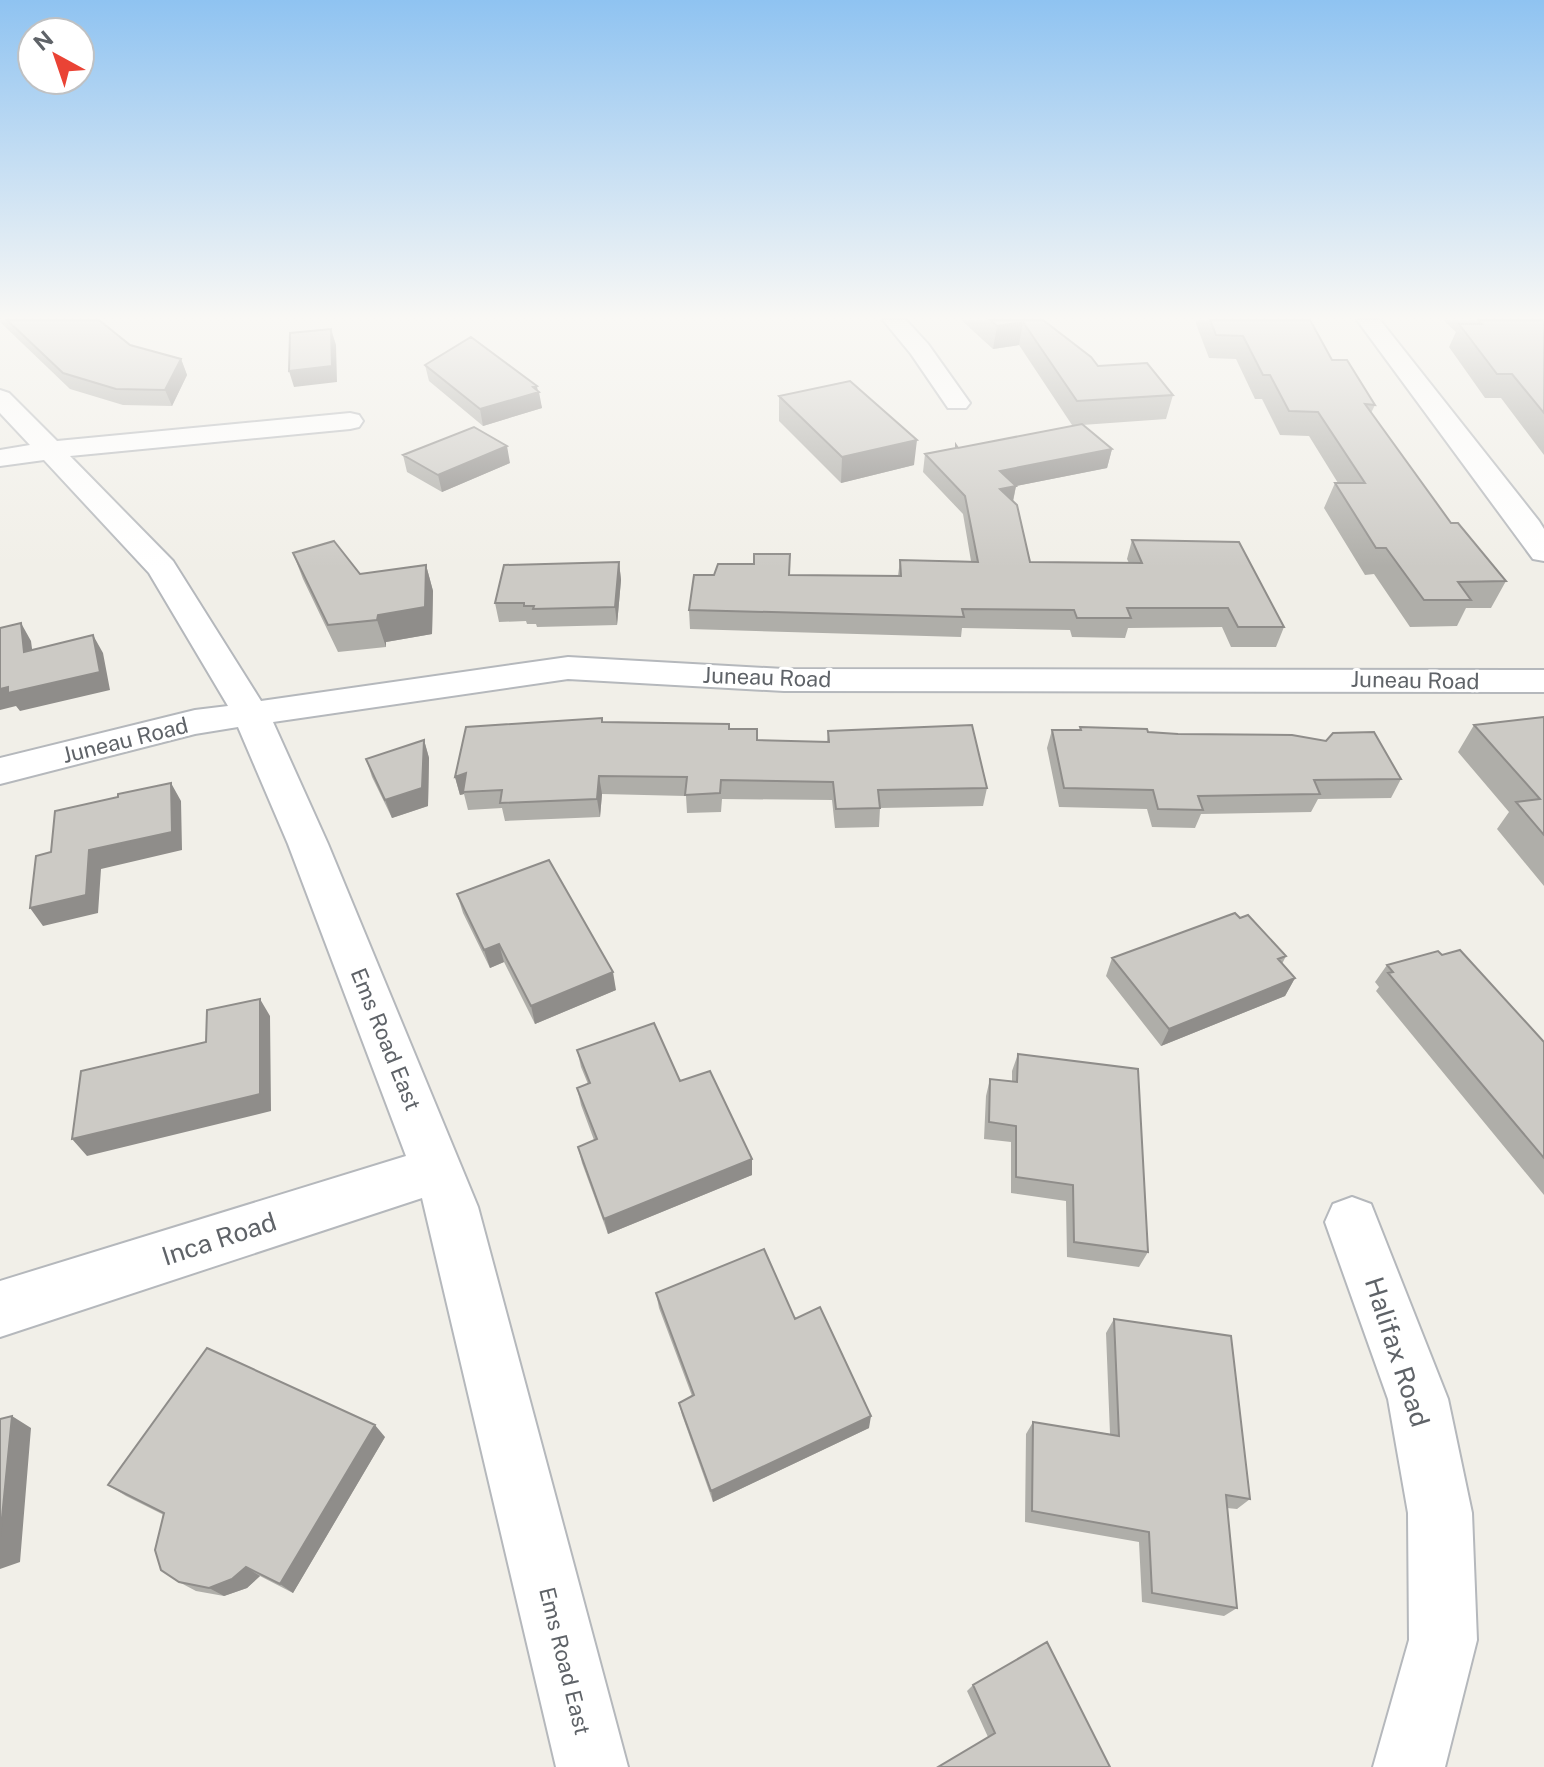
<svg xmlns="http://www.w3.org/2000/svg" width="1544" height="1767" viewBox="0 0 1544 1767" font-family="'Public Sans',sans-serif">
<rect width="100%" height="100%" fill="#f1efe8"/>
<g fill="none" stroke-linecap="round" stroke-linejoin="round">
<g stroke="#b5b8bc" stroke-width="4">
<path id="street" d="M 883,320 L 906,320 L 928,344 L 970,403 L 966,408 L 948,408 L 911,354 Z
M 1357,320 L 1380,320 L 1539,521 L 1544,529 L 1544,561 L 1533,559 Z
M 0,390 L 9,393 L 57,441 L 350,413 L 359,415 L 363,421 L 359,427 L 350,429 L 70,456 L 173,561 L 261,701 L 568,657 L 784,669 L 1544,670 L 1544,692 L 784,691 L 568,679 L 273,722 L 328,844 L 478,1207 L 628,1767 L 556,1767 L 422,1198 L 0,1337 L 0,1281 L 406,1156 L 288,844 L 238,727 L 195,734 L 0,784 L 0,758 L 195,710 L 228,706 L 149,573 L 44,460 L 0,466 L 0,450 L 30,445 L 0,413 Z
M 1352,1197 L 1371,1204 L 1448,1399 L 1472,1513 L 1477,1640 L 1445,1767 L 1373,1767 L 1409,1640 L 1408,1513 L 1388,1399 L 1325,1222 L 1333,1204 Z"/>
</g>
<use href="#street" fill="#fff" fill-rule="evenodd"/>
</g>
<path fill="#afaea9" d="M 0,320 L 99,320 L 130,345 L 181,359 L 187,375 L 172,406 L 123,405 L 70,389 L 0,322 Z
M 961,320 L 1043,320 L 1098,366 L 1173,395 L 1166,419 L 1082,425 L 1112,449 L 1107,468 L 1016,486 L 1013,502 L 1030,562 L 1129,563 L 1127,559 L 1132,540 L 1284,627 L 1276,647 L 1231,647 L 1222,627 L 1128,628 L 1125,638 L 1072,637 L 1070,630 L 962,628 L 961,637 L 690,629 L 689,610 L 790,575 L 898,576 L 900,560 L 971,561 L 963,514 L 923,472 L 925,454 L 955,448 L 956,445 L 958,448 L 1078,425 L 1072,425 L 1019,345 L 993,349 Z
M 1196,320 L 1310,320 L 1332,360 L 1375,405 L 1371,413 L 1451,523 L 1506,581 L 1491,608 L 1466,608 L 1457,626 L 1410,627 L 1374,574 L 1365,575 L 1324,508 L 1335,483 L 1338,483 L 1309,436 L 1280,435 L 1262,399 L 1255,399 L 1236,359 L 1209,358 L 1196,324 Z
M 1443,320 L 1544,320 L 1544,455 L 1501,398 L 1485,398 L 1449,347 L 1456,332 Z
M 425,365 L 537,390 L 542,408 L 483,426 L 429,381 Z
M 779,396 L 914,465 L 841,483 L 779,421 Z
M 403,455 L 510,463 L 442,492 L 407,472 Z
M 293,553 L 360,574 L 426,565 L 433,591 L 432,634 L 386,642 L 386,647 L 338,652 L 303,579 Z
M 619,562 L 621,580 L 617,625 L 537,627 L 536,624 L 527,624 L 526,621 L 499,622 L 495,603 Z
M 1544,717 L 1544,886 L 1497,829 L 1509,812 L 1458,752 L 1474,725 Z
M 603,722 L 729,724 L 729,729 L 757,740 L 827,742 L 828,731 L 987,788 L 983,806 L 880,808 L 879,827 L 835,828 L 832,800 L 722,799 L 721,812 L 687,813 L 686,796 L 602,794 L 600,817 L 505,821 L 502,808 L 468,810 L 464,794 L 460,795 L 455,777 Z
M 1080,727 L 1148,732 L 1401,779 L 1391,798 L 1318,799 L 1311,812 L 1201,814 L 1195,828 L 1152,827 L 1147,809 L 1059,807 L 1047,748 L 1052,730 L 1080,730 Z
M 424,740 L 429,758 L 428,806 L 392,818 L 372,777 L 366,759 Z
M 457,894 L 616,990 L 535,1024 L 504,962 L 490,968 L 463,913 Z
M 1240,918 L 1286,956 L 1282,964 L 1295,978 L 1285,996 L 1161,1046 L 1106,976 L 1112,958 Z
M 1442,955 L 1544,1042 L 1544,1195 L 1376,991 L 1379,987 L 1375,982 L 1387,965 Z
M 577,1050 L 680,1081 L 752,1175 L 608,1234 L 582,1163 L 578,1147 L 594,1140 L 581,1105 L 577,1088 L 588,1084 L 581,1067 Z
M 1018,1054 L 1148,1252 L 1139,1267 L 1067,1257 L 1066,1201 L 1011,1193 L 1011,1142 L 984,1139 L 986,1096 L 990,1079 L 1012,1081 L 1012,1071 Z
M 656,1293 L 795,1319 L 869,1428 L 713,1502 L 682,1415 L 679,1403 L 692,1396 L 659,1308 Z
M 1114,1319 L 1250,1499 L 1237,1509 L 1227,1508 L 1237,1608 L 1224,1616 L 1142,1602 L 1139,1542 L 1025,1522 L 1026,1434 L 1033,1422 L 1110,1434 L 1106,1333 Z
M 385,1437 L 293,1593 L 260,1576 L 247,1588 L 224,1596 L 196,1591 L 179,1582 L 164,1515 L 126,1496 L 108,1485 Z
M 973,1685 L 1110,1767 L 988,1737 L 967,1691 Z"/>
<path fill="#8f8d8a" d="M 1023,322 L 1019,345 L 993,349 L 997,326 Z
M 331,329 L 336,345 L 337,382 L 294,387 L 289,371 Z
M 181,359 L 187,375 L 172,406 L 165,390 Z
M 537,386 L 538,392 L 539,392 L 542,408 L 483,426 L 480,409 Z
M 917,440 L 914,465 L 841,483 L 842,457 Z
M 507,446 L 510,463 L 442,492 L 438,475 Z
M 1112,449 L 1107,468 L 1016,486 L 1012,505 L 997,508 L 1000,471 Z
M 619,562 L 621,580 L 617,625 L 615,607 Z
M 426,565 L 433,591 L 432,634 L 386,642 L 386,647 L 377,620 L 378,615 Z
M 21,623 L 31,641 L 35,671 L 24,652 Z
M 93,635 L 103,653 L 110,690 L 20,711 L 16,706 L 0,710 L 0,689 Z
M 424,740 L 429,758 L 428,806 L 392,818 L 385,800 Z
M 466,773 L 464,794 L 460,795 L 455,777 Z
M 599,776 L 602,794 L 600,817 L 597,799 Z
M 171,783 L 181,801 L 182,850 L 101,869 L 98,913 L 43,926 L 30,908 L 89,850 Z
M 499,944 L 504,962 L 490,968 L 484,950 Z
M 613,972 L 616,990 L 535,1024 L 531,1006 Z
M 1295,978 L 1285,996 L 1161,1046 L 1169,1029 Z
M 260,999 L 270,1016 L 271,1111 L 87,1156 L 72,1139 L 260,1094 Z
M 752,1159 L 752,1175 L 608,1234 L 604,1219 Z
M 12,1416 L 31,1428 L 20,1562 L 0,1569 L 0,1538 Z
M 871,1416 L 869,1428 L 713,1502 L 711,1491 Z
M 375,1425 L 385,1437 L 293,1593 L 280,1584 Z
M 246,1567 L 260,1576 L 247,1588 L 224,1596 L 209,1588 Z"/>
<path fill="#cccac5" stroke="#8f8d8a" stroke-width="2" d="M 7,320 L 99,320 L 130,345 L 181,359 L 165,390 L 116,389 L 63,373 Z
M 990,320 L 1043,320 L 1091,357 L 1098,366 L 1147,363 L 1173,395 L 1077,401 L 1023,322 L 997,326 Z
M 1210,320 L 1310,320 L 1332,360 L 1347,360 L 1375,405 L 1365,404 L 1451,523 L 1458,523 L 1506,581 L 1458,582 L 1471,600 L 1424,600 L 1386,548 L 1376,548 L 1335,483 L 1365,483 L 1318,412 L 1289,411 L 1270,375 L 1263,375 L 1243,336 L 1216,335 Z
M 1478,320 L 1544,320 L 1544,413 L 1512,374 L 1497,374 L 1459,324 L 1482,324 Z
M 331,329 L 332,366 L 289,371 L 290,333 Z
M 471,337 L 537,386 L 533,387 L 539,392 L 480,409 L 425,365 Z
M 850,381 L 917,440 L 842,457 L 779,396 Z
M 1082,424 L 1112,449 L 1000,471 L 1016,486 L 1000,489 L 1017,505 L 1030,562 L 1142,563 L 1132,540 L 1239,542 L 1284,627 L 1238,627 L 1228,608 L 1127,608 L 1131,618 L 1077,618 L 1074,610 L 962,609 L 964,617 L 689,610 L 694,575 L 714,575 L 718,564 L 754,564 L 754,554 L 790,554 L 789,575 L 901,576 L 900,560 L 978,562 L 965,496 L 925,454 L 956,448 L 956,445 L 958,448 Z
M 474,427 L 507,446 L 438,475 L 403,455 Z
M 334,541 L 360,574 L 426,565 L 425,607 L 378,615 L 377,620 L 328,625 L 293,553 Z
M 619,562 L 615,607 L 533,609 L 534,606 L 524,606 L 524,603 L 495,603 L 504,565 Z
M 21,623 L 24,652 L 93,635 L 100,672 L 8,693 L 8,687 L 0,689 L 0,628 Z
M 1544,717 L 1544,835 L 1516,802 L 1540,799 L 1474,725 Z
M 602,718 L 602,722 L 729,724 L 729,729 L 757,729 L 757,740 L 829,742 L 828,731 L 972,725 L 987,788 L 878,790 L 880,808 L 836,809 L 833,782 L 721,780 L 720,793 L 685,795 L 687,777 L 599,776 L 597,799 L 500,803 L 502,790 L 463,792 L 466,773 L 455,777 L 466,727 Z
M 1080,727 L 1147,729 L 1148,732 L 1178,734 L 1292,735 L 1326,741 L 1333,733 L 1374,732 L 1401,779 L 1314,780 L 1320,794 L 1198,796 L 1203,810 L 1158,809 L 1153,790 L 1064,788 L 1052,730 L 1081,730 Z
M 424,740 L 422,788 L 385,800 L 366,759 Z
M 171,783 L 172,832 L 89,850 L 86,895 L 30,908 L 36,856 L 51,852 L 55,811 L 118,797 L 118,794 Z
M 549,860 L 613,972 L 531,1006 L 499,944 L 484,950 L 457,894 Z
M 1235,913 L 1240,918 L 1248,915 L 1286,956 L 1278,959 L 1295,978 L 1169,1029 L 1112,958 Z
M 1460,950 L 1544,1042 L 1544,1158 L 1388,973 L 1393,972 L 1387,965 L 1438,951 L 1442,955 Z
M 260,999 L 260,1094 L 72,1139 L 81,1071 L 206,1042 L 207,1010 Z
M 654,1023 L 680,1081 L 710,1071 L 752,1159 L 604,1219 L 578,1147 L 597,1139 L 577,1088 L 590,1083 L 577,1050 Z
M 1018,1054 L 1138,1069 L 1148,1252 L 1074,1242 L 1073,1185 L 1016,1177 L 1016,1126 L 989,1122 L 990,1079 L 1017,1082 Z
M 764,1249 L 795,1319 L 820,1307 L 871,1416 L 711,1491 L 679,1403 L 694,1395 L 656,1293 Z
M 1114,1319 L 1231,1336 L 1250,1499 L 1226,1495 L 1237,1608 L 1152,1593 L 1149,1532 L 1032,1511 L 1033,1422 L 1119,1436 Z
M 207,1348 L 375,1425 L 280,1584 L 246,1567 L 232,1579 L 209,1588 L 179,1582 L 161,1570 L 155,1550 L 164,1513 L 108,1485 Z
M 12,1416 L 0,1538 L 0,1419 Z
M 1047,1642 L 1110,1767 L 938,1767 L 995,1733 L 973,1685 Z"/>
<linearGradient id="sky" x2="0" y2="1"><stop stop-color="#8fc3f1"/><stop offset="0.56" stop-color="#f9f8f5"/><stop offset="1" stop-color="#f9f8f5" stop-opacity="0"/></linearGradient>
<rect width="1544" height="567" fill="url(#sky)"/>
<g text-anchor="middle" stroke-width="6" stroke-linejoin="round" paint-order="stroke">
<g font-size="22" fill="#5f6368" stroke="#fff">
<text transform="translate(767 677) rotate(2)" y="8">Juneau Road</text>
<text transform="translate(1415 680) rotate(1)" y="8">Juneau Road</text>
<text transform="translate(125 740) rotate(-14)" y="8">Juneau Road</text>
<text transform="translate(386 1039) rotate(68)" y="8">Ems Road East</text>
<text transform="translate(565 1661) rotate(76)" y="8">Ems Road East</text>
</g>
<g font-size="26" fill="#5f6368" stroke="#fff">
<text transform="translate(219 1239) rotate(-18)" y="9">Inca Road</text>
<text transform="translate(1397 1352) rotate(72)" y="9">Halifax Road</text>
</g>
</g>
<g transform="translate(56 56) rotate(320)"><circle r="38" fill="#ffffff" stroke="#bfc1c3" stroke-width="2"/>
<path d="M0-6L14 30L0 20L-14 30Z" fill="#ea4335"/>
<text y="-12" font-size="22" font-weight="bold" text-anchor="middle" fill="#5f6368">N</text>
</g>
</svg>
